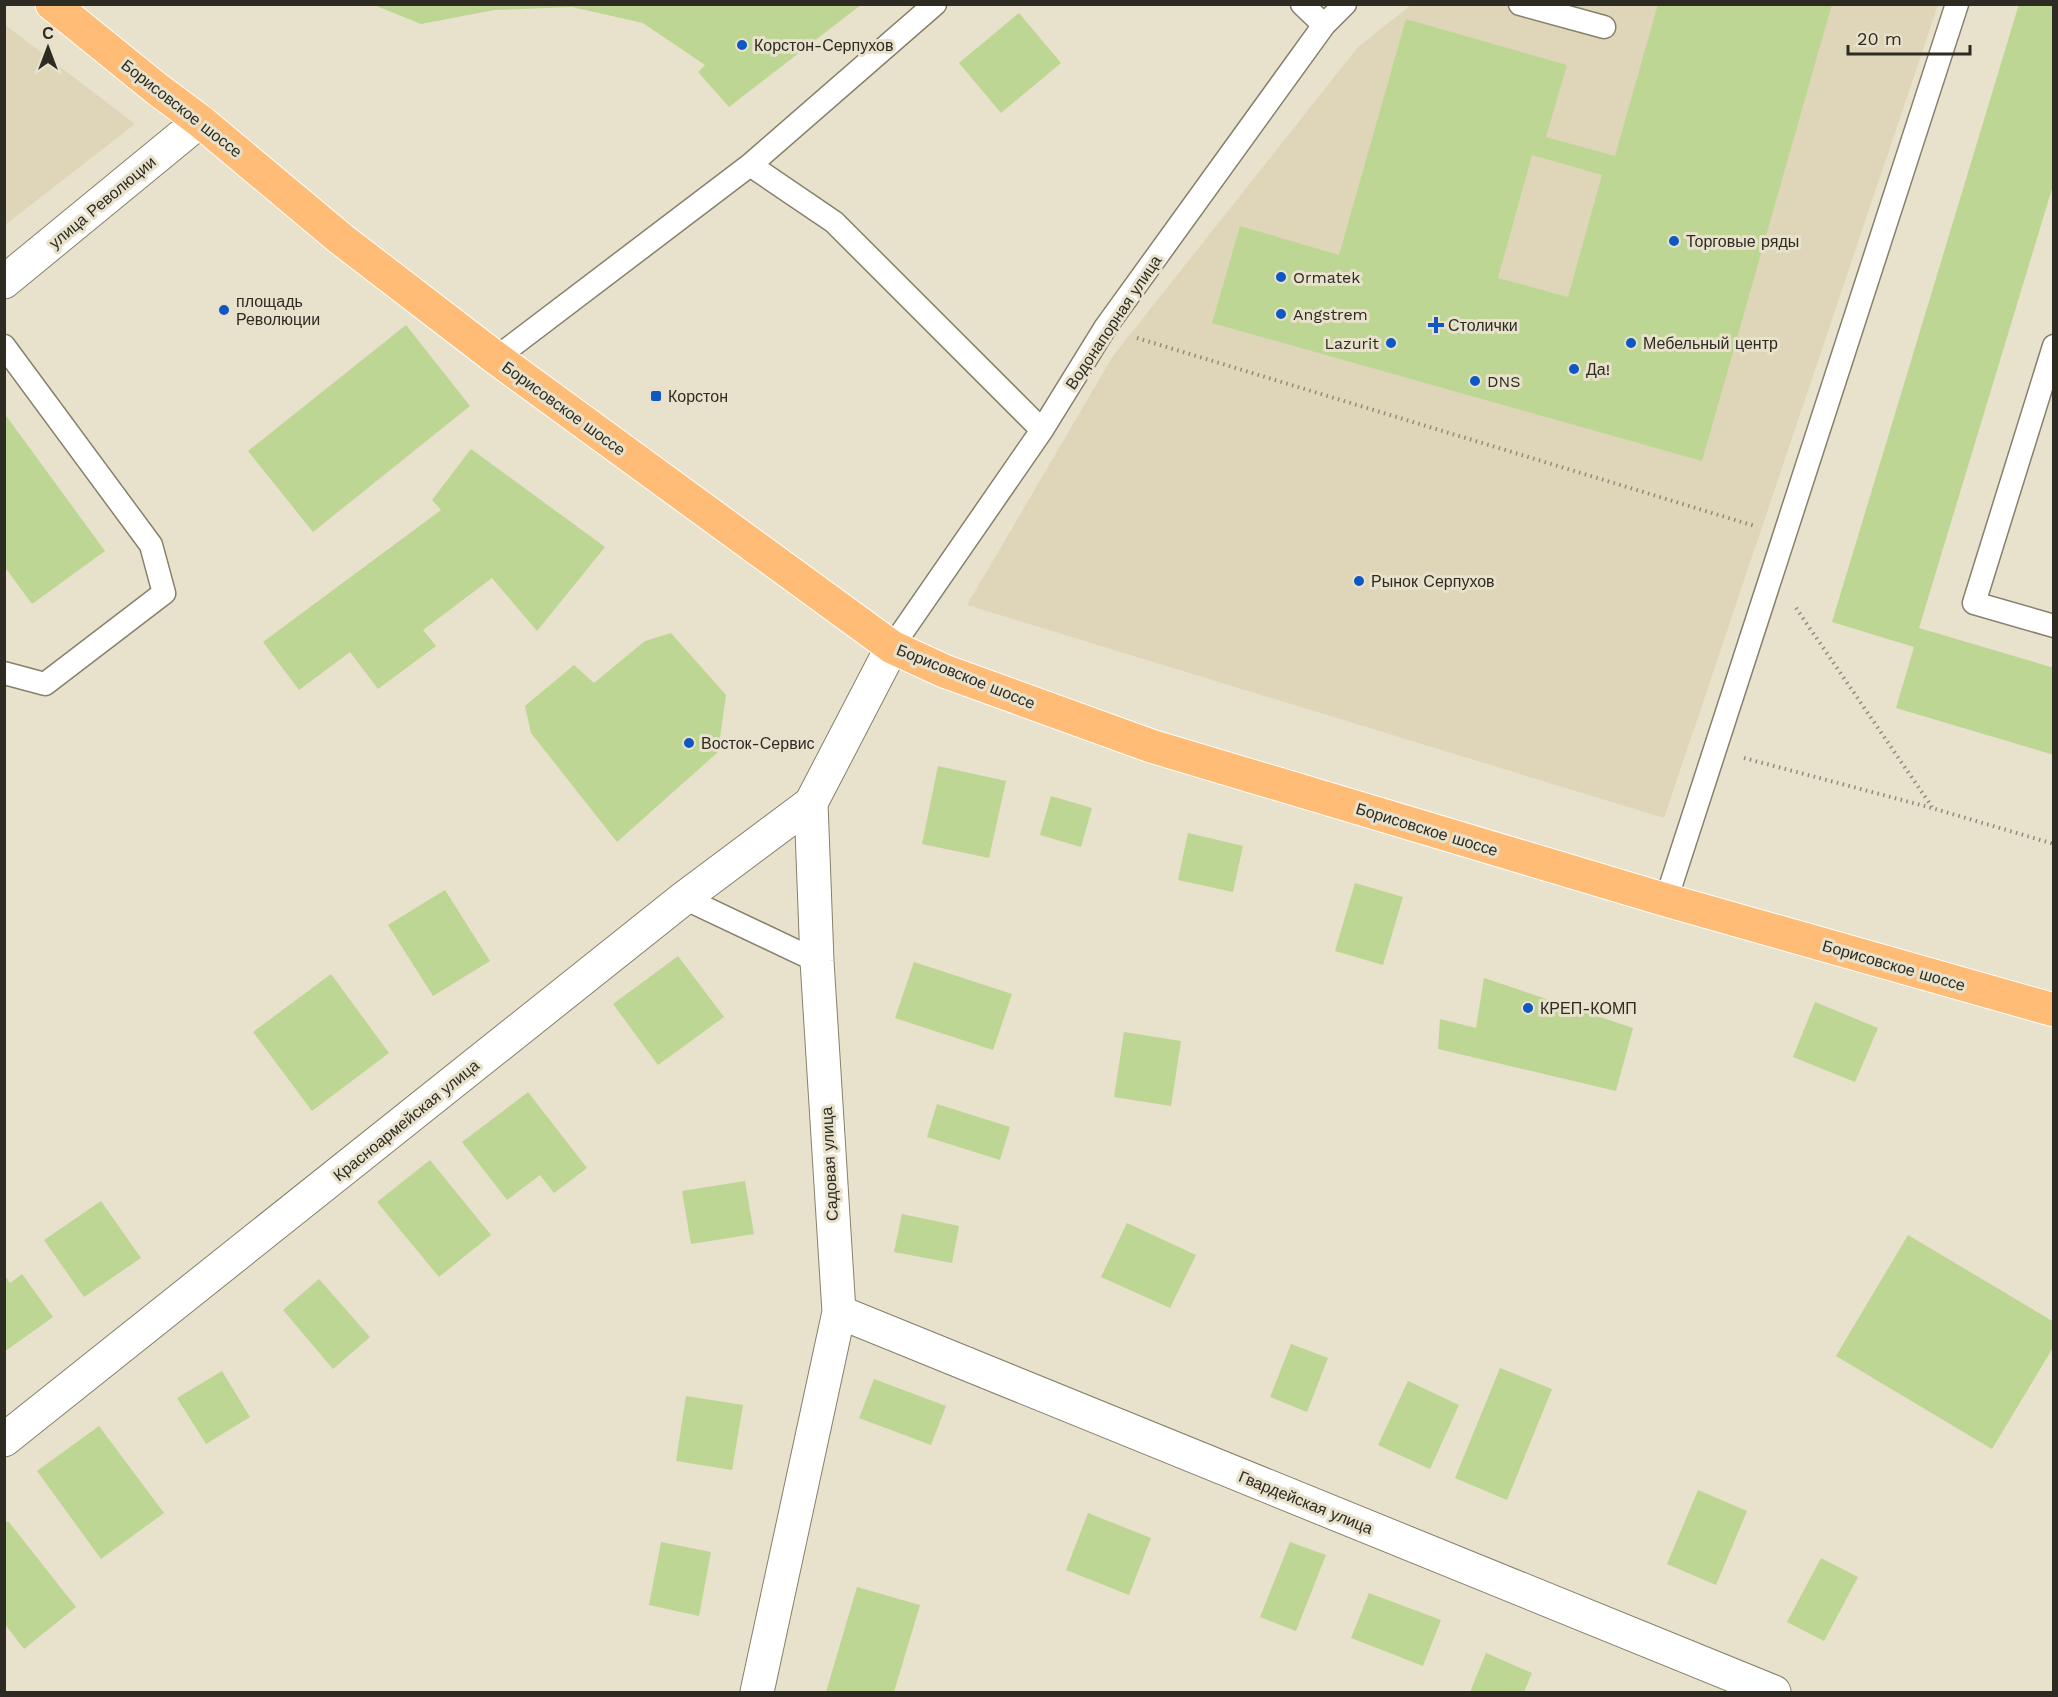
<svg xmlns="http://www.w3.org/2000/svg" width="2058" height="1697" viewBox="0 0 2058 1697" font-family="'Work Sans',sans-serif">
<rect width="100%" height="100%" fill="#e8e1cb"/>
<path fill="#dfd6b9" d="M 1411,5 L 1938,5 L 1664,818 L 967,605 L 1113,356 L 1358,47 Z
M 4,24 L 135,124 L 5,225 L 4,225 Z"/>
<path fill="#bdd694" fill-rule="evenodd" d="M 862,4 L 729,107 L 698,72 L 705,65 L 643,23 L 572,7 L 494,10 L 421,24 L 374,5 Z
M 1658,4 L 1832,4 L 1702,461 L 1212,323 L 1240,226 L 1339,255 L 1406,19 L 1567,65 L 1546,137 L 1615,156 ZM 1532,155 L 1602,175 L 1568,297 L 1498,278 Z
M 2019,4 L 2054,4 L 2054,182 L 1919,628 L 2054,668 L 2054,755 L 1896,708 L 1914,647 L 1832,622 Z
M 1019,13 L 1061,63 L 1001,113 L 959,63 Z
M 406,325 L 470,406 L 313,532 L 248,451 Z
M 4,413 L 105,551 L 32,604 L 4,566 Z
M 471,449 L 605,547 L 537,631 L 492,578 L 423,630 L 436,646 L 378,689 L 350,652 L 299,690 L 263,642 L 441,510 L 432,500 Z
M 671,633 L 726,695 L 718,752 L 617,842 L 531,733 L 525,706 L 574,665 L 594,683 L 645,641 Z
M 938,766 L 1006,781 L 989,858 L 922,844 Z
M 1051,796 L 1092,808 L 1081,847 L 1040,835 Z
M 1188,833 L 1243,846 L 1233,892 L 1178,880 Z
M 1355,883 L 1403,897 L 1383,965 L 1335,951 Z
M 445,890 L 490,961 L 433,996 L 388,925 Z
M 678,956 L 724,1017 L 658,1065 L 613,1004 Z
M 914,962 L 1012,994 L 993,1050 L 895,1018 Z
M 331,974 L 389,1053 L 312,1111 L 253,1032 Z
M 1484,978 L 1633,1028 L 1616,1091 L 1438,1049 L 1440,1019 L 1476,1028 Z
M 1815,1002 L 1878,1028 L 1855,1082 L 1793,1057 Z
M 1124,1032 L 1181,1041 L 1171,1106 L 1114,1097 Z
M 528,1092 L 587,1168 L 554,1193 L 540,1175 L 507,1200 L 462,1142 Z
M 937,1104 L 1010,1127 L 1000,1160 L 927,1137 Z
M 430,1160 L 491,1235 L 439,1277 L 377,1202 Z
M 745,1181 L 754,1234 L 691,1244 L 682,1191 Z
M 101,1201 L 141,1258 L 84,1297 L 44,1240 Z
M 902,1214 L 959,1226 L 952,1263 L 894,1252 Z
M 1127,1223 L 1196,1255 L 1170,1308 L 1101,1277 Z
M 1908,1235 L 2054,1322 L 2054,1346 L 1992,1449 L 1836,1356 Z
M 4,1274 L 10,1283 L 22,1274 L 53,1317 L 4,1352 Z
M 319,1279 L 370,1337 L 333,1369 L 283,1310 Z
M 1291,1344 L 1328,1358 L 1307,1412 L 1270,1397 Z
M 1500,1368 L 1552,1389 L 1507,1500 L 1455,1478 Z
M 222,1371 L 250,1417 L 206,1444 L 177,1398 Z
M 874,1379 L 946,1406 L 931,1445 L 859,1418 Z
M 1408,1381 L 1459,1405 L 1430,1469 L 1378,1445 Z
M 686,1396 L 743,1405 L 732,1470 L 676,1461 Z
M 99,1426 L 164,1513 L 101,1559 L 37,1471 Z
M 1698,1490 L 1747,1511 L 1716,1585 L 1667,1564 Z
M 1088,1513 L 1151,1538 L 1129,1595 L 1066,1570 Z
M 8,1521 L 76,1607 L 24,1649 L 4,1623 L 4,1524 Z
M 661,1542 L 711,1552 L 699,1616 L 649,1605 Z
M 1290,1542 L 1326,1555 L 1296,1631 L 1260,1617 Z
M 1821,1558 L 1858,1577 L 1824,1641 L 1787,1622 Z
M 857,1587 L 920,1605 L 894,1692 L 826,1692 Z
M 1369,1593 L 1441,1620 L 1423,1666 L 1351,1638 Z
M 1486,1653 L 1532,1673 L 1524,1692 L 1470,1692 Z"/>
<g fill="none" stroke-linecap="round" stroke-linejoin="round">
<g stroke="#86806c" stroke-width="25">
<path id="service" d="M 935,4 L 750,165 L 834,222 L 1042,430
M 1302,4 L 1324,25
M 1520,4 L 1604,27
M 4,346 L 151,545 L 164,593 L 45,684 L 4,673
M 2054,346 L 1974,603 L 2054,626
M 496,358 L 750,165
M 892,647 L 1042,430 L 1105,328 L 1324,25 L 1345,4
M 684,898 L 817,961
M 1666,900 L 1957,4"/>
</g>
<g stroke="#86806c" stroke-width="35">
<path id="minor" d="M 4,282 L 200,121
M 839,1312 L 1774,1692
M 4,1440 L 684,898 L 811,803
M 757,1692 L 839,1312 L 817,961 L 811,803 L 892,647"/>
</g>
<g stroke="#fff" stroke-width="35">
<path id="primary" d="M 52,4 L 157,89 L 200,121 L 341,239 L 496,358 L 892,647 L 944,671 L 1151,746 L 1666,900 L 2054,1010"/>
</g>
<path stroke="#908b7b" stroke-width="4" stroke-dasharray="1.5 4.5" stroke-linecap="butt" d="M 1137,338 L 1755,526
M 1796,608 L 1932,807
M 1744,758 L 1932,808 L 2054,844"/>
<use href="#service" stroke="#fff" stroke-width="22"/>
<use href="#minor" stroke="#fff" stroke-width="33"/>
<use href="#primary" stroke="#febc77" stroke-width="33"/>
</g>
<g fill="#0e58c3" stroke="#e8e1cb" stroke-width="2">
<circle cx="742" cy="45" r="6"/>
<circle cx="1674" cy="241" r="6"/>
<circle cx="1281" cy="277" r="6"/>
<circle cx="224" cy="310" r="6"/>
<circle cx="1281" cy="314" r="6"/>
<path d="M1433 316h6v6h6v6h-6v6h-6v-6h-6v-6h6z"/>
<circle cx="1391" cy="343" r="6"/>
<circle cx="1631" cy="343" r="6"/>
<circle cx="1574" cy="369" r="6"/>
<circle cx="1475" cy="381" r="6"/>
<rect x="650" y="390" width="12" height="12" rx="3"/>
<circle cx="1359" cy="581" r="6"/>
<circle cx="689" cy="743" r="6"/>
<circle cx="1528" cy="1008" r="6"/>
</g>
<g text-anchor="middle" stroke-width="6" stroke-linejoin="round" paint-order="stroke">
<g font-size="16" fill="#2d2b22" stroke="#e8e1cb" text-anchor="start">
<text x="754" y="51">Корстон-Серпухов</text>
<text x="1686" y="247">Торговые ряды</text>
<text x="1293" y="283">Ormatek</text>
<text x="236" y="307">площадь<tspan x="236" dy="18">Революции</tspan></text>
<text x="1293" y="320">Angstrem</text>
<text x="1448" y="331">Столички</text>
<text x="1379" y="349" text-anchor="end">Lazurit</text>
<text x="1643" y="349">Мебельный центр</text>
<text x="1586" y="375">Да!</text>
<text x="1487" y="387">DNS</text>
<text x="668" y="402">Корстон</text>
<text x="1371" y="587">Рынок Серпухов</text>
<text x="701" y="749">Восток-Сервис</text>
<text x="1540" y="1014">КРЕП-КОМП</text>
</g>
<g font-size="16" fill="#2d2b22" stroke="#e8e1cb">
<text transform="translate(182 108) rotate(38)" y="6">Борисовское шоссе</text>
<text transform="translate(102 202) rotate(-40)" y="6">улица Революции</text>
<text transform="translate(1113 322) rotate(-56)" y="6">Водонапорная улица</text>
<text transform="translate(564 408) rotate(36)" y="6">Борисовское шоссе</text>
<text transform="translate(966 676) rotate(22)" y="6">Борисовское шоссе</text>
<text transform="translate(1427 829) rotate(17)" y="6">Борисовское шоссе</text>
<text transform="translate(1894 965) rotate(16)" y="6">Борисовское шоссе</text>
<text transform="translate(406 1120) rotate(-39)" y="6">Красноармейская улица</text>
<text transform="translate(829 1164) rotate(-93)" y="6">Садовая улица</text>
<text transform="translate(1306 1502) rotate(22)" y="6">Гвардейская улица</text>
</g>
</g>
<rect width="2058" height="1697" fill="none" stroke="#2d2b22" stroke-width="12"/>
<g transform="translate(48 48)" stroke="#e8e1cb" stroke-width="4.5" paint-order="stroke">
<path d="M0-4.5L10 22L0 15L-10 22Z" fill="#2d2b22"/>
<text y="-9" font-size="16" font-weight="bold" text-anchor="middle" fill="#2d2b22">С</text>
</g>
<path d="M1848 45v9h122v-9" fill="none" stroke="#2d2b22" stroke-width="3"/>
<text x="1857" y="45" font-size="18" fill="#2d2b22" stroke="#e8e1cb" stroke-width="4.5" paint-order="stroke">20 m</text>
</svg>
